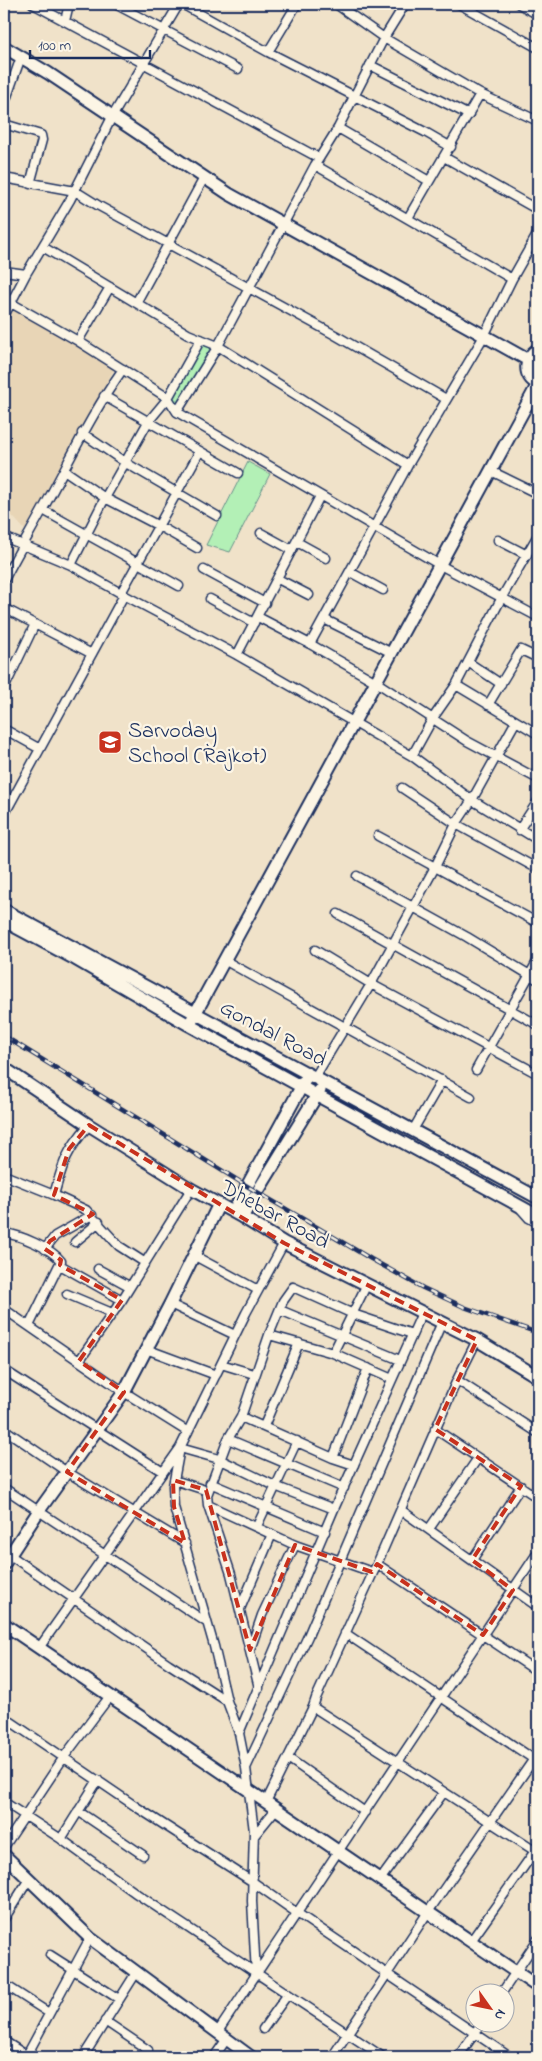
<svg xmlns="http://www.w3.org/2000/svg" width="542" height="2061" viewBox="0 0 542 2061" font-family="'Indie Flower',sans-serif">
<rect width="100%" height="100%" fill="#f0e2c9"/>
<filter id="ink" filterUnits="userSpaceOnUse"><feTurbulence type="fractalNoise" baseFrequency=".02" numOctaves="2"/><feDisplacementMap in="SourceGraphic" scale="10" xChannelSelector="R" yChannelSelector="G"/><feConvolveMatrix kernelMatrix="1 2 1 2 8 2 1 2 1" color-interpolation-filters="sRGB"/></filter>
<g filter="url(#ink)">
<path fill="#e8d5b6" d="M 13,309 L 115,367 L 38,510 L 25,530 L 4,507 L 4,326 Z"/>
<path fill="#b3f0b6" stroke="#67908a" d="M 201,339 L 215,350 L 179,408 L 168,398 Z
M 248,462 L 270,474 L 230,552 L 206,545 Z"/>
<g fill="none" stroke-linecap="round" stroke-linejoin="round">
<g stroke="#1b2f5e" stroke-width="11">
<path id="street" d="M 33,4 L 319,158
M 115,4 L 238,69
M 182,4 L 268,52 L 425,132 L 451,147
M 336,4 L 384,38 L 480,94 L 538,121
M 459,4 L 538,48
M 519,4 L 535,13
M 65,21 L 69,4
M 268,52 L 297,4
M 370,65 L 469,115
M 4,105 L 21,57
M 4,124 L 41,135 L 42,140 L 30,184
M 338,128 L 429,181
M 444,157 L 538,210
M 315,165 L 512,279
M 4,178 L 75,191 L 99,206 L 335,335 L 446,399
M 408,218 L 480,94
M 43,247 L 188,334 L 218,346 L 408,465
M 4,271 L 26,274
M 4,302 L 11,303 L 78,341 L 168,398 L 177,412 L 440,565 L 538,617
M 136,303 L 204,178
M 4,316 L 26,274 L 70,200 L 112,117 L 179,4
M 78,341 L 110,287
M 104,396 L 238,473
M 177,412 L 218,346 L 315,165 L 338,128 L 384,38 L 405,4
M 82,433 L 126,463 L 217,516
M 64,470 L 105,498 L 159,526 L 197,548
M 491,471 L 538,494
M 43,510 L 179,586
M 261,533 L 292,550
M 4,537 L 71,565 L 124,595
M 498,540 L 527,555
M 297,542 L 326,558
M 71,565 L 105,498 L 148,422 L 168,398 L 201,339
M 204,570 L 265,603
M 350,572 L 383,590
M 278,579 L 309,595
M 4,580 C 16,556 30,533 43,509 C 69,462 91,414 123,369
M 121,593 L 200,451
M 210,599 L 254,623
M 4,608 L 92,654
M 258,617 L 310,644 L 376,682 L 467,741 L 538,779
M 324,619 L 392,653
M 310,644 L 408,465 L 484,336 L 512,279 L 538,233
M 237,655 L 320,496
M 468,662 L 501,684
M 536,685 L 538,686
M 4,689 L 35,624
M 488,705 L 521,650 L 538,658
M 516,721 L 538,734
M 4,729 L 40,749
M 412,756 L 433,718 L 456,685 L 502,597 L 538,535
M 402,788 L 456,824 L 538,869
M 4,815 L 124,595 L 237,655 L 412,756 L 472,800 L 538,840
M 519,830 L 538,801
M 378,836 L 538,923
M 357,876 L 467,937 L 538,980
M 338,914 L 538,1025
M 315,950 L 371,984 L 538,1074
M 224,960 L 471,1097
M 476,1070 L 538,960
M 315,1077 L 371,984 L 435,867 L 456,824 L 472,800 L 516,721 L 456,685
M 413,1130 L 442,1080
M 4,1175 L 54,1195 L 86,1210 L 119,1246 L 144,1262
M 54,1195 C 63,1163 66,1151 89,1125
M 521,1209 L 529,1218 L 538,1223
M 4,1233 C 20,1235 51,1248 61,1261 L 29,1326
M 75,1242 L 99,1222
M 45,1249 L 55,1236 L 92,1215
M 193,1255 L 258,1290
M 60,1265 L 122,1300
M 98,1269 L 129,1286
M 67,1294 L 112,1313
M 170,1304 L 235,1335
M 4,1309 L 124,1392 L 188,1432
M 280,1310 L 400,1360
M 269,1335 L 283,1301 L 293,1287 L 353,1314 L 412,1334
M 146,1349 L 216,1375
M 333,1353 L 367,1284
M 79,1361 L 122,1300 L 191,1189
M 221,1364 L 254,1374
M 4,1370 L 163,1472
M 457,1380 L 538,1433
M 241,1417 L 333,1458 L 354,1465
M 264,1426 L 299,1343
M 4,1429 L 67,1472 L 185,1543
M 435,1429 L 538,1498
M 228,1439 L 344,1488
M 333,1458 L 368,1368
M 174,1480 L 208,1491
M 210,1483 L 325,1532
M 4,1488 L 206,1622
M 208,1505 L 231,1574 L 259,1688
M 401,1510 L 538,1607
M 257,1526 L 297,1441
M 429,1529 L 478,1458
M 4,1551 L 169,1664 L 227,1701
M 472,1560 L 521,1486
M 377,1564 L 538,1672
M 372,1572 L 295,1545 L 208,1505 L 207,1495 L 228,1439 L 241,1417 L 269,1335 L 333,1353 L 392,1379
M 240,1609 L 272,1534
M 345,1633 L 538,1762
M 39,1648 L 180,1448 L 219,1459 L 275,1486 L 334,1509
M 250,1650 L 262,1615 L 295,1545
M 313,1707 L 538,1853
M 4,1717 L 138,1808 L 253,1882 L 297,1913 L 510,2057
M 239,1733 L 334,1509 L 422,1313
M 288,1758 L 365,1812
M 246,1768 L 308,1636 L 442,1322
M 4,1802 L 61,1839 L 137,1894 L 383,2057
M 266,1802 L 313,1707 L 316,1698 L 377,1564 L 457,1380 L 477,1340
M 78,1811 L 143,1855
M 254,1836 L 276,1809
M 61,1839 L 98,1780
M 4,1847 L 64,1757 L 110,1696
M 380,1880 L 444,1792
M 4,1919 L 29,1879
M 471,1941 L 535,1851
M 50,1955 L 119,1999
M 256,1974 L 252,1901 L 254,1831 L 246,1768 L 239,1733 L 227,1701 L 214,1646 L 174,1507 L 173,1486 L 180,1448 L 246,1313 L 284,1243
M 4,1984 L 49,2013
M 501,1994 L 538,1939
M 105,2021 L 148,2050
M 263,2029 L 288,1994
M 217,2033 L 538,1552
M 4,2041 L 29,2057
M 26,2057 L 90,1938
M 83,2057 L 136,1973
M 214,2057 L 226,2040
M 332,2057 L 428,1912 L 538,1753
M 458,2057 L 481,2024"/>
</g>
<g stroke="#1b2f5e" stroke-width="15">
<path id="secondary" d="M 4,47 L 48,73 L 229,194 L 528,360
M 538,349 C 524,358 522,376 538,384
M 4,910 L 538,1198
M 4,921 L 75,959 L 189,1025 L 382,1131 L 538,1216
M 189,1025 L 538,384
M 4,1068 L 89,1125 L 191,1189 L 242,1217 L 284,1243 L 477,1340 L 538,1377
M 233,1212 L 305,1080
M 242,1217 L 320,1090
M 4,1564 L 38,1512 L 124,1392 L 170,1304 L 219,1204
M 4,1624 L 538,1987
M 4,1855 L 90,1938 L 251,2057"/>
</g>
<use href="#street" stroke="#fcf5e5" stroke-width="8"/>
<use href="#secondary" stroke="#fcf5e5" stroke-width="11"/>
<g stroke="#1b2f5e" stroke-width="4.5">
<path id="rail" d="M 4,1036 L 247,1186 L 371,1259 L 423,1288 L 464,1307 L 538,1333"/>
</g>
<use href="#rail" stroke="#fcf5e5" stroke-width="2.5" stroke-dasharray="8" stroke-linecap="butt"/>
</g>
</g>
<path fill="none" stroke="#c8321e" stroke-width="4" stroke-dasharray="10 6" stroke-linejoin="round" d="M 89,1125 L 284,1243 L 477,1340 L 435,1429 L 521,1486 L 472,1560 L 513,1590 L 483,1635 L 377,1564 L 372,1572 L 295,1545 L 250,1650 L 206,1490 L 173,1480 L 174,1507 L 185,1543 L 67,1472 L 124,1392 L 79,1361 L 122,1300 L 60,1265 L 61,1260 L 45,1249 L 50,1241 L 93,1214 L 54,1195 L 69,1149 Z"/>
<defs>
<g id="university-square" transform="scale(1.25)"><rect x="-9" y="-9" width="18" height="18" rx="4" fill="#c8321e" stroke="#fcf5e5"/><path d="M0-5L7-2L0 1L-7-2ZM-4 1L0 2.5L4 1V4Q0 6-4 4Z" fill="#fff"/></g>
</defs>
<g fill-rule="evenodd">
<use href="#university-square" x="110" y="742"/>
</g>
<g text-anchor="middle" stroke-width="4.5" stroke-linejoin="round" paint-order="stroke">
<g font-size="22" fill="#1b2f5e" stroke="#fcf5e5" text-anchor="start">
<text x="128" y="737">Sarvoday<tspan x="128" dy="25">School (Rajkot)</tspan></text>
</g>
<g font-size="22" fill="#1b2f5e" stroke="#fcf5e5">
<text transform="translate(274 1032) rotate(28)" y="8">Gondal Road</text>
<text transform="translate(276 1213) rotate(29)" y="8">Dhebar Road</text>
</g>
</g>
<rect width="542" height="2061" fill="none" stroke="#fcf5e5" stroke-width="20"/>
<rect x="10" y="10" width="522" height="2041" fill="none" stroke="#1b2f5e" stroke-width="2" filter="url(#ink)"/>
<g transform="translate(490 2008) rotate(123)"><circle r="24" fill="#fcf5e5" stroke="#a2a6af"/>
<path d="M0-4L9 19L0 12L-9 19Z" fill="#c8321e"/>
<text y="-8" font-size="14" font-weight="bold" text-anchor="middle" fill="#1b2f5e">N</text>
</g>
<path d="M30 50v8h120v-8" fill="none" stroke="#1b2f5e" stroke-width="2.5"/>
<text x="38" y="50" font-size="15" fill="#1b2f5e" stroke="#fcf5e5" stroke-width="4" paint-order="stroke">100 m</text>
</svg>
